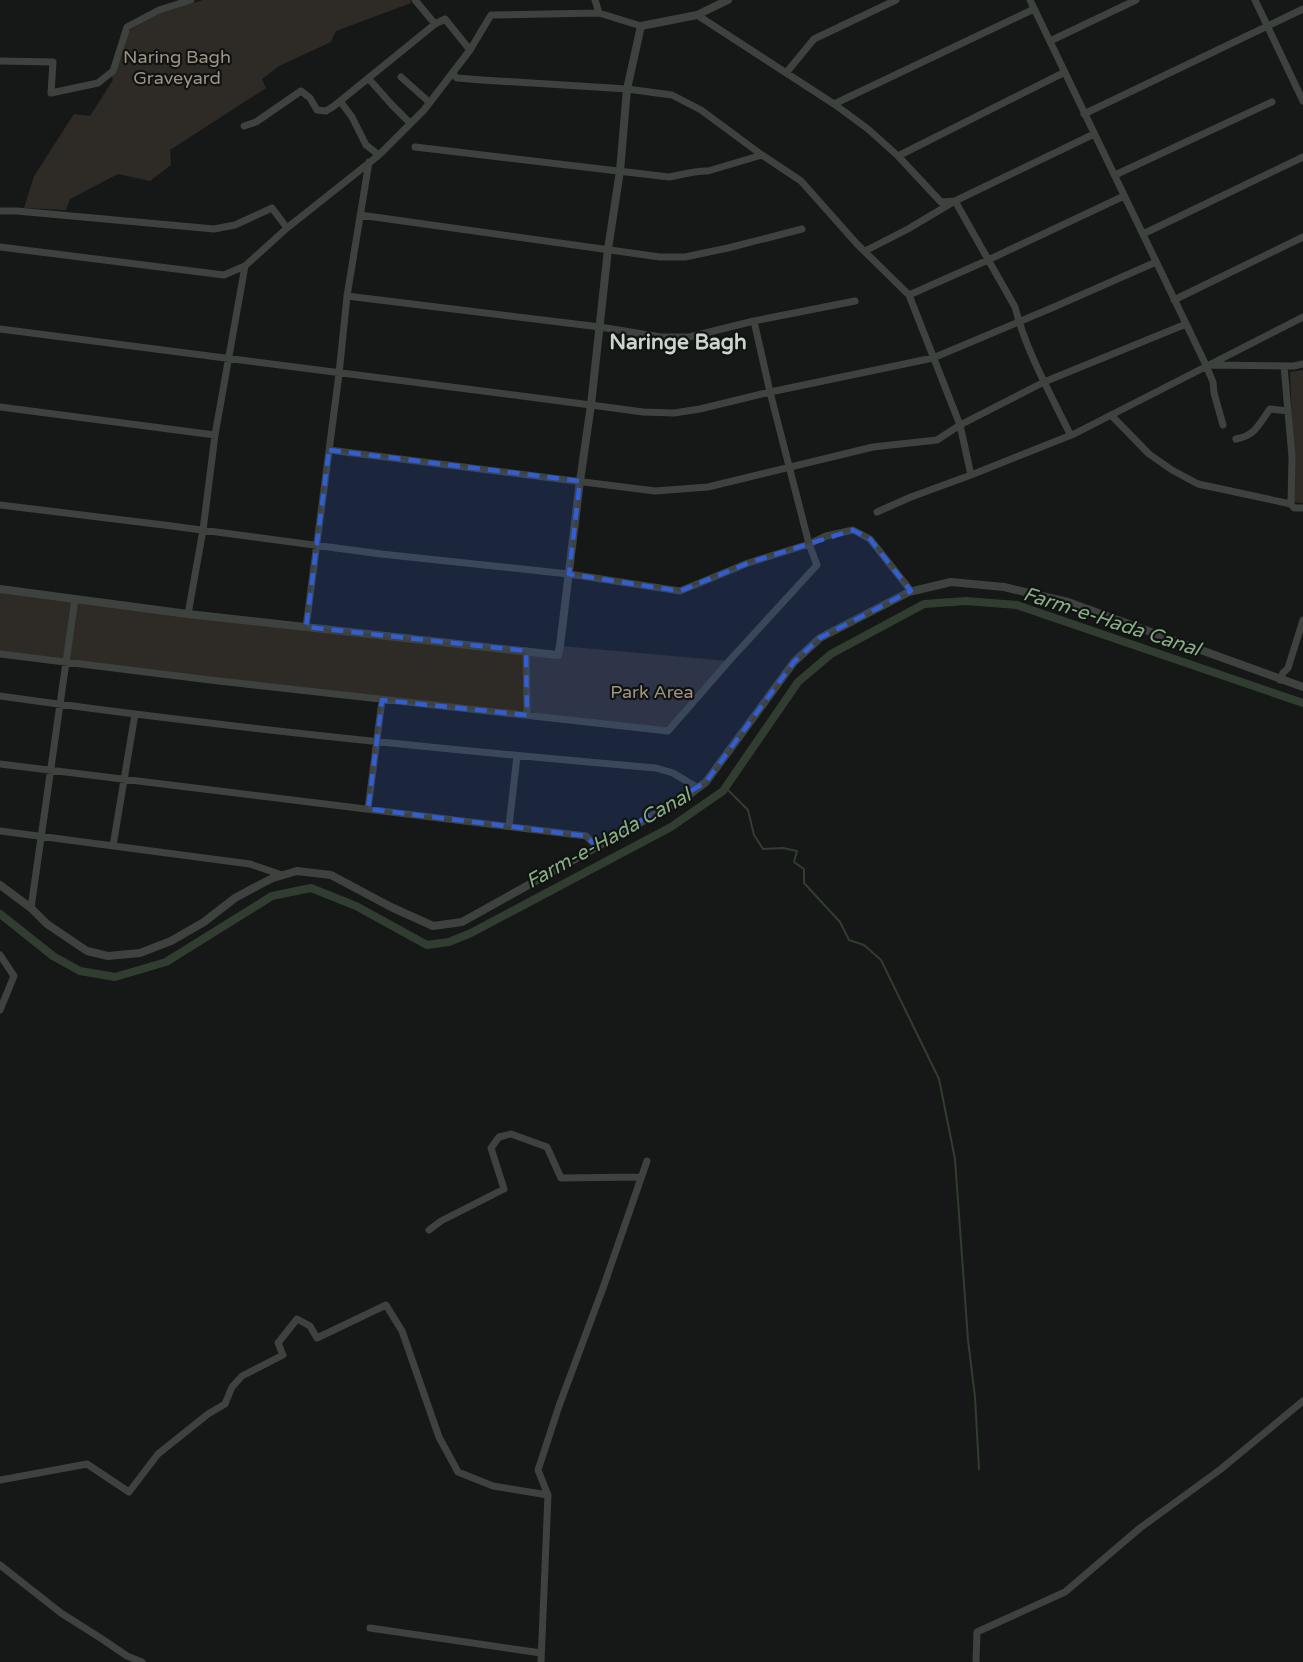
<svg xmlns="http://www.w3.org/2000/svg" width="1303" height="1662" viewBox="0 0 1303 1662" font-family="'Varela Round',sans-serif">
<rect width="100%" height="100%" fill="#161817"/>
<path fill="#2e2b27" d="M 203,0 L 410,0 L 411,3 L 336,31 L 331,42 L 279,66 L 262,79 L 266,88 L 170,150 L 171,165 L 150,181 L 118,174 L 70,199 L 66,210 L 24,208 L 34,176 L 74,114 L 90,116 L 113,80 L 111,74 L 128,31 L 160,13 Z
M 1303,370 L 1303,503 L 1293,502 L 1293,444 L 1290,372 Z
M 0,589 L 557,655 L 560,646 L 729,661 L 668,731 L 0,654 Z"/>
<g fill="none" stroke-linecap="round" stroke-linejoin="round">
<path stroke="#313d30" stroke-width="2" d="M 726,788 L 748,810 L 754,835 L 763,849 L 783,848 L 797,851 L 794,862 L 804,869 L 804,883 L 840,922 L 849,940 L 864,945 L 881,960 L 939,1079 L 955,1159 L 968,1340 L 975,1397 L 979,1469"/>
<path stroke="#313d30" stroke-width="8" d="M 0,914 L 53,956 L 80,971 L 115,977 L 166,962 L 272,896 L 311,888 L 356,906 L 427,945 L 449,942 L 471,933 L 671,827 L 723,791 L 798,682 L 831,654 L 924,604 L 966,601 L 1017,605 L 1303,703"/>
<path stroke="#3d423e" stroke-width="7" d="M 415,0 L 435,24
M 595,0 L 599,13
M 1030,0 L 1205,363 L 1213,382 L 1214,393 L 1223,425
M 1255,0 L 1303,101
M 697,15 L 834,104 L 868,129 L 898,156 L 941,202 L 955,201 L 1015,307 C 1026,351 1050,393 1070,434
M 1050,41 L 1136,0
M 0,61 L 53,62 L 51,93 L 98,83 L 113,71 L 127,27 L 159,10 L 191,0
M 452,73 L 457,78 L 482,80 L 627,89 L 672,95 L 701,110 L 762,155 L 801,181 L 857,244 L 909,295 L 960,425 L 971,475 L 911,497 L 877,512
M 786,73 L 814,39 L 896,0
M 401,77 L 429,102
M 368,78 L 392,105 L 410,123
M 340,101 L 352,117 L 366,145 L 379,155
M 834,104 L 1034,9
M 1084,114 L 1303,9
M 244,126 L 256,122 L 301,91 L 310,98 L 317,110 L 326,111 L 334,106 L 435,24 L 445,19 L 470,50
M 415,147 L 669,177 C 680,175 698,170 708,171 L 762,155
M 898,156 L 1065,72
M 1115,175 L 1272,102
M 0,211 L 17,211 L 214,229 L 235,225 L 272,208 L 287,228
M 360,215 L 660,257 L 685,257 L 728,248 L 802,229
M 1143,234 L 1303,157
M 0,247 L 224,275 L 245,266 L 287,228 L 379,155 L 424,110 L 470,50 L 491,15 L 599,13 L 641,26
M 865,251 L 908,229 L 955,201 L 1094,134
M 909,295 L 988,260 L 1124,196
M 347,296 L 600,327 L 661,337 L 689,337 L 754,321 L 855,301
M 1174,300 L 1303,237
M 0,329 L 591,405 L 643,412 L 674,413 L 700,409 L 770,392 L 933,358 L 1054,307 L 1156,262
M 1208,365 L 1294,366 L 1303,364
M 1284,366 L 1292,457 L 1291,504
M 0,407 L 215,435
M 1111,415 L 1149,454 L 1172,470 L 1198,484 L 1291,504 L 1294,508 L 1303,508
M 1236,439 C 1256,435 1259,424 1270,409 L 1288,411
M 329,450 L 655,491 L 708,487 L 873,447 L 937,440 L 960,425 L 1044,382 L 1186,324
M 971,475 L 1074,434 L 1303,317
M 0,505 L 164,525 L 381,554 L 569,574 L 680,591 L 748,563 L 809,544 L 826,536 L 853,530 L 870,539 L 911,591
M 188,614 L 203,530 L 215,435 L 245,266
M 306,627 L 339,374 L 347,296 L 369,162
M 526,651 L 527,715
M 0,654 L 210,680 L 668,731 L 729,661 L 817,565 L 809,544 L 770,392 L 754,321
M 1280,680 L 1283,673 L 1288,668 L 1303,620
M 0,696 C 218,727 437,749 656,768 L 673,773 L 698,788
M 0,764 L 586,836 L 597,847
M 368,809 L 382,700
M 509,826 L 517,756
M 0,831 L 250,864 L 282,875
M 113,846 L 135,714
M 31,908 L 75,599
M 0,955 L 14,976 L 0,1010
M 429,1230 L 441,1221 L 504,1189 L 491,1148 L 499,1137 L 511,1134 L 547,1147 L 561,1178 L 641,1177
M 0,1480 L 87,1464 L 129,1492 L 158,1454 L 208,1414 L 225,1404 L 232,1387 L 242,1376 L 283,1355 L 278,1343 L 297,1319 L 310,1326 L 317,1338 L 386,1305 L 402,1331 L 439,1437 L 458,1472 L 493,1486 L 548,1495
M 0,1565 L 61,1613 L 102,1639 L 127,1656 L 142,1662
M 370,1628 L 541,1653
M 541,1662 L 548,1495 L 538,1470 L 559,1406 L 603,1288 L 647,1161
M 976,1662 L 977,1632 L 1065,1592 L 1140,1528 L 1221,1469 L 1303,1401"/>
<path stroke="#3d423e" stroke-width="8" d="M 0,589 L 188,614 L 558,655 L 560,646 L 580,481 L 591,405 L 608,249 L 620,171 L 627,89 L 641,26 L 697,15 L 728,0
M 0,885 L 31,908 L 47,924 L 87,951 L 108,956 L 140,953 L 171,941 L 204,922 L 235,898 L 259,885 L 273,878 L 297,871 L 331,875 L 391,907 L 433,926 L 462,922 L 686,797 L 706,782 L 794,662 L 820,638 L 909,592 L 951,582 L 1004,587 L 1068,602 L 1303,687"/>
</g>
<path fill="#325ed1" fill-opacity="0.2" stroke="#325ed1" stroke-width="4.5" stroke-dasharray="12 8" stroke-linejoin="round" d="M 329,450 L 580,481 L 569,574 L 680,591 L 748,563 L 853,530 L 870,539 L 911,591 L 820,638 L 794,662 L 706,782 L 597,847 L 586,836 L 368,809 L 382,700 L 527,715 L 526,651 L 306,627 Z"/>
<g text-anchor="middle" stroke-width="4.5" stroke-linejoin="round" paint-order="stroke">
<g font-size="18" fill="#9f9283" stroke="#111312">
<text x="177" y="63">Naring Bagh<tspan x="177" dy="21">Graveyard</tspan></text>
<text x="652" y="698">Park Area</text>
</g>
<g font-size="20" font-style="italic" fill="#87ae84" stroke="#111312">
<text transform="translate(1112 621) rotate(18)" y="7">Farm-e-Hada Canal</text>
<text transform="translate(608 838) rotate(-29)" y="7">Farm-e-Hada Canal</text>
</g>
<g font-size="21" font-weight="bold" fill="#cad3cc" stroke="#111312">
<text x="678" y="349">Naringe Bagh</text>
</g>
</g>
</svg>
